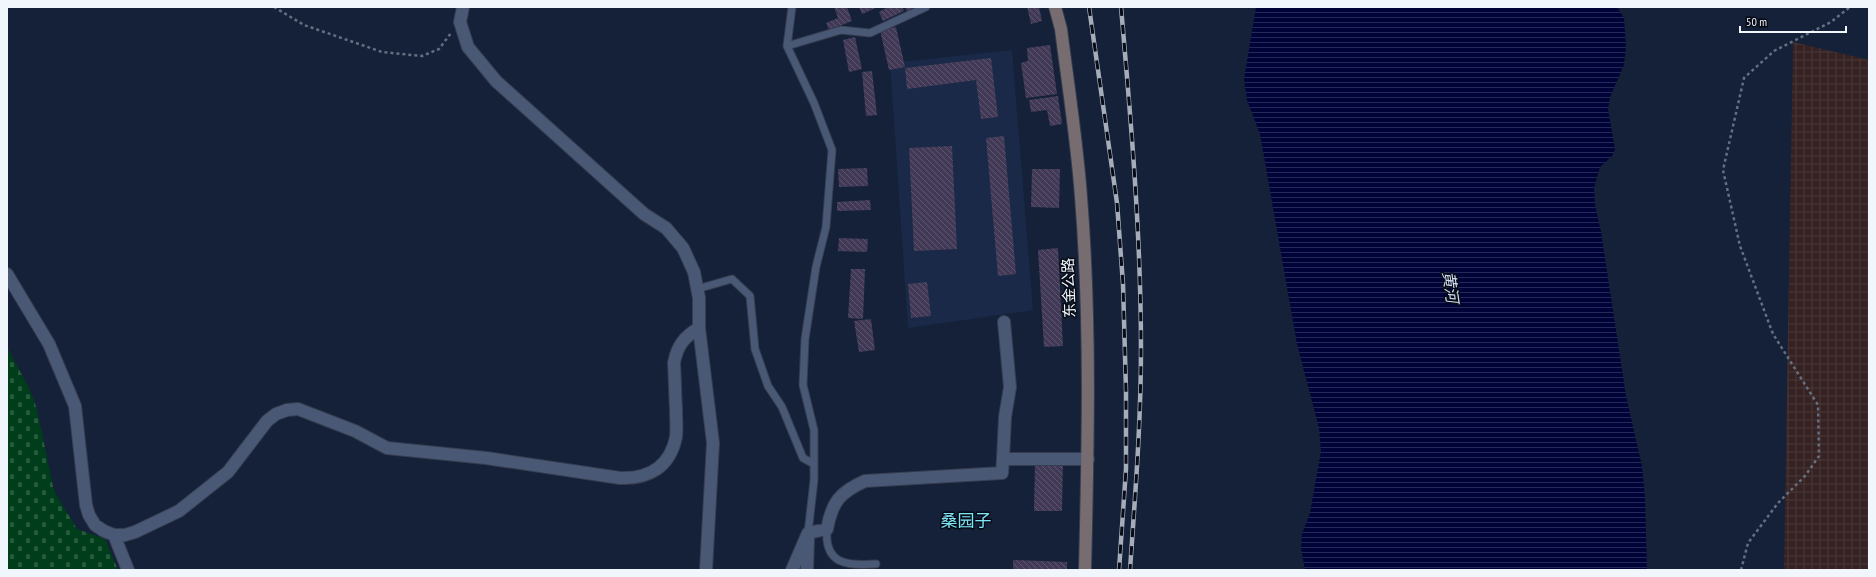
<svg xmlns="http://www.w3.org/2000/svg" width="1876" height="577" viewBox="0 0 1876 577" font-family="'PT Sans Narrow','Noto Sans SC',sans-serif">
<defs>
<pattern id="industrial-grid" width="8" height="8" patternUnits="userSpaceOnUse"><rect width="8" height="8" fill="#362223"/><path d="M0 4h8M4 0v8" fill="none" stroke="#4a3839"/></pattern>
<pattern id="cemetery-stones" width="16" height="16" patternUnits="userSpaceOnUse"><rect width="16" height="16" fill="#003d1a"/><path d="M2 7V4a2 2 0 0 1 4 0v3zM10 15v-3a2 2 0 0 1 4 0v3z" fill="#265a3c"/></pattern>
<pattern id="water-rules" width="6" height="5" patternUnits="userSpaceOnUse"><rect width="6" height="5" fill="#000337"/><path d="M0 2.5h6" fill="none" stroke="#262855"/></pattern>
<pattern id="building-back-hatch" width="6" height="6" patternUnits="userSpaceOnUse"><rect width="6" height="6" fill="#413956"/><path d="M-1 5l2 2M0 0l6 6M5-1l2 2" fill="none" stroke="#5d566f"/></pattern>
</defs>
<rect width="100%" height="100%" fill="#142139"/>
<path fill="#192947" d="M 1012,50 L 1033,310 L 908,328 L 890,63 Z"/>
<path fill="url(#industrial-grid)" d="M 1793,42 L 1869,60 L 1869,570 L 1784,570 Z"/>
<path fill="url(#cemetery-stones)" d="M 7,347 L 29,388 L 37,409 L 54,491 L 77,529 L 105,539 L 118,570 L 7,570 Z"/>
<path fill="url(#water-rules)" d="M 1256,7 L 1617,7 L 1624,18 L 1626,47 L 1624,65 L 1610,97 L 1608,109 L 1615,149 L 1612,156 L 1600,167 L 1594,188 L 1595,205 L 1601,232 L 1626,396 L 1642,466 L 1645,498 L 1647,570 L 1305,570 L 1301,548 L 1302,534 L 1310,513 L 1321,451 L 1319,428 L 1297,344 L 1260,134 L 1247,100 L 1244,79 Z"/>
<path fill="url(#building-back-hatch)" d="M 834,7 L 847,7 L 852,21 L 829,30 L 826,23 L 838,18 Z
M 859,7 L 878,7 L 862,14 Z
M 888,7 L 902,7 L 904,11 L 883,21 L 879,12 Z
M 905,7 L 917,7 L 907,12 Z
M 1027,7 L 1039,7 L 1042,21 L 1031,24 Z
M 896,27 L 905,67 L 889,70 L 880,30 Z
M 855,37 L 862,69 L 849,72 L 843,40 Z
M 1050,45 L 1057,94 L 1026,98 L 1021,63 L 1028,61 L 1027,48 Z
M 991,58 L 998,117 L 981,119 L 976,80 L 907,89 L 905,68 Z
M 872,71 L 877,115 L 866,116 L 862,72 Z
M 1058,96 L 1062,124 L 1050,126 L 1047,110 L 1031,112 L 1029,100 Z
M 1004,136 L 1016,274 L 998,276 L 986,138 Z
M 952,146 L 957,249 L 914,251 L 909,148 Z
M 867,168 L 868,186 L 839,187 L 838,169 Z
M 1032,169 L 1060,169 L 1059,208 L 1031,207 Z
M 870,200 L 871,210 L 837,211 L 837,202 Z
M 839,238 L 868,239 L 867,252 L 838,251 Z
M 1058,248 L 1063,346 L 1044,347 L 1038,250 Z
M 851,269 L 865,269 L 863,319 L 848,318 Z
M 927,282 L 931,316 L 911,318 L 908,284 Z
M 871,319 L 875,350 L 859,352 L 854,321 Z
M 1035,462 L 1063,462 L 1062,511 L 1034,511 Z
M 1013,560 L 1067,562 L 1067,570 L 1013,570 Z"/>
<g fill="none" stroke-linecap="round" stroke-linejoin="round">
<g stroke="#373d50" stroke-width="9">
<path id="service" d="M 792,7 L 787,46 L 814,103 L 832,150 L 826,227 L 816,267 L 805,339 L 803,385 L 814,430 L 814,480 L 808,533
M 787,46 L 841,30 L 870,33 L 926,7
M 697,289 L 732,279 L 750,296 L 755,349 L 768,386 L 782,407 L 803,458 L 814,464
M 827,529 C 824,565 848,566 876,564"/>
</g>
<g stroke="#373d50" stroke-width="14">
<path id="minor" d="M 463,7 L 460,22 L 468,47 L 496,81 L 644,214 L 666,228 L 683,248 L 694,272 L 699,298 L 699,328 L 713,443 L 706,570
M 7,274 L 49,344 L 75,406 L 86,505 L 89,515 L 95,525 L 104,531 L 114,535 L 125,535 L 135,532 L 179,511 L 228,472 L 267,421 L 276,414 L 287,410 L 298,409 L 355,431 L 387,448 L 486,458 L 620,478 C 649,479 670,467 676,437 C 677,428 676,418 676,409 C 675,394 675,378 674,363 C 677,346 684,337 699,328
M 1003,459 L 1005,417 L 1010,387 L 1004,322
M 808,533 L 827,529 C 832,502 840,492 865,481 L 1002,473 L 1003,459 L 1088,459
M 114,535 L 128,570
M 792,570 L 808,533
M 807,570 L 808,538"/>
</g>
<g stroke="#373d50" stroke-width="14">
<path id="secondary" d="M 1055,7 L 1061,29 C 1068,85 1077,141 1081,197 C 1091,321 1088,446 1085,570"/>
</g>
<path stroke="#656f80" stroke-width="2.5" stroke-dasharray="3 3" stroke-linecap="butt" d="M 274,7 L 304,25 L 382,52 L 422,56 L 439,49 L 451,33
M 1741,570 L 1748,543 L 1778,503 L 1805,476 L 1819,456 L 1818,405 L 1773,334 L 1740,246 L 1723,170 L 1744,78 L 1774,51 L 1831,22 L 1850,7"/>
<use href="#service" stroke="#495975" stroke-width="7"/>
<use href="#minor" stroke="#495975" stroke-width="12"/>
<use href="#secondary" stroke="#776d70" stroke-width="12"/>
<g stroke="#a6adba" stroke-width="4.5">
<path id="rail" d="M 1089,7 L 1117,203 L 1123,284 L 1126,391 L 1126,469 L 1119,570
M 1121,7 C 1131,121 1141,235 1141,349 C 1141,423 1135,497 1130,570"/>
</g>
<use href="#rail" stroke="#060b15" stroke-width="3" stroke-dasharray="9" stroke-linecap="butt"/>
</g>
<g text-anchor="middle" stroke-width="3" stroke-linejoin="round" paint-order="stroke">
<g font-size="15" fill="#f1f5fc" stroke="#060b15">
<text transform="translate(1069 288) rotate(-92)" y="5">东金公路</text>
</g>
<g font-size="16" font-style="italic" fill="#d0dcf1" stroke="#060b15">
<text transform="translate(1451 287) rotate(82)" y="6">黄河</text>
</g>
<g font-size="17" fill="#7de5f7" stroke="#060b15">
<text x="966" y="527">桑园子</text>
</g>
</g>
<rect width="1876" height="577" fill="none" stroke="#f1f5fc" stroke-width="16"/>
<path d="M1740 26v6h106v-6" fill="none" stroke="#f1f5fc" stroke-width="2"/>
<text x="1746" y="26" font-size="12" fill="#f1f5fc" stroke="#060b15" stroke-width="3" paint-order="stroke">50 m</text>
</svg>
